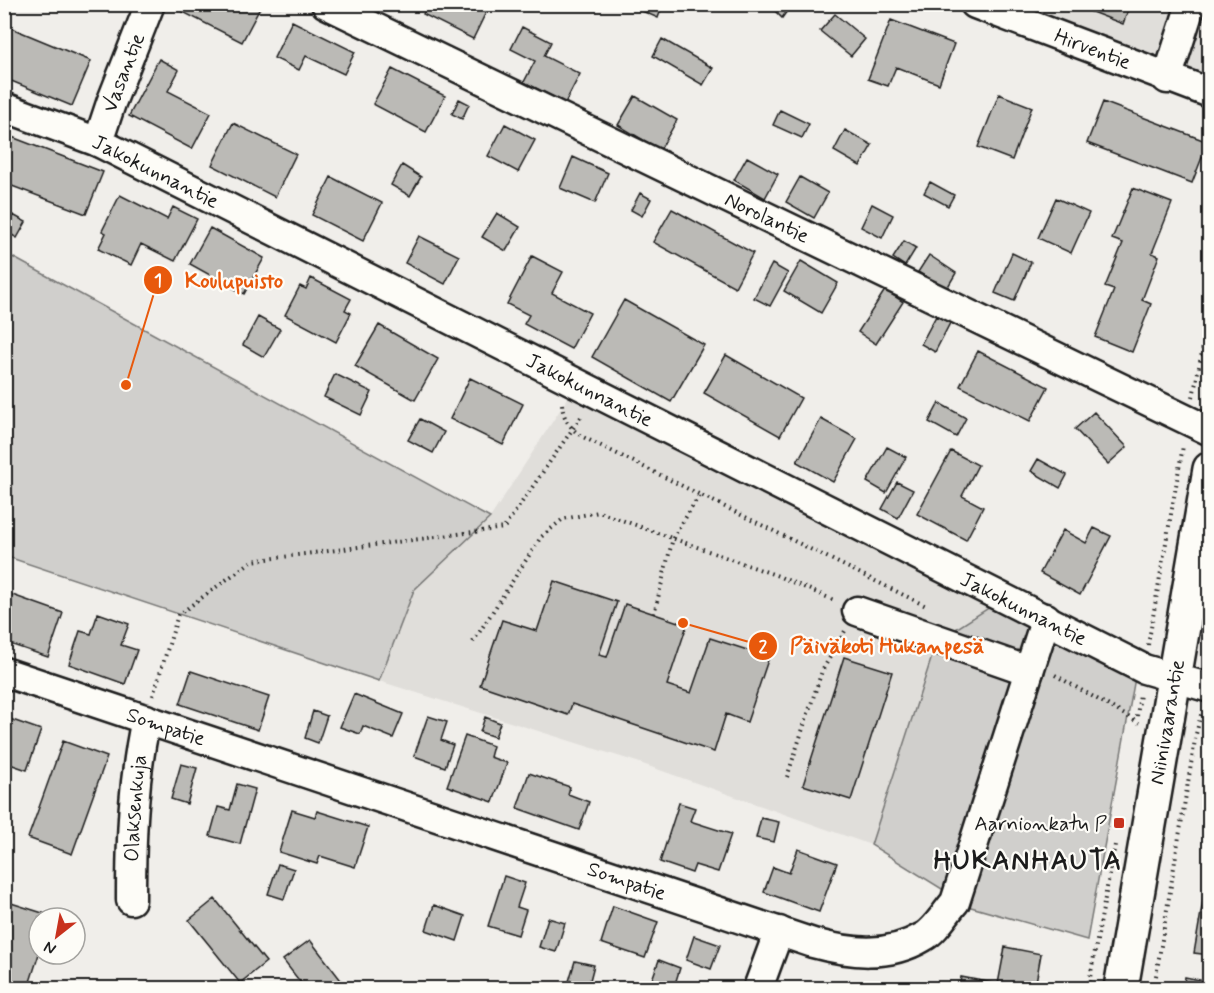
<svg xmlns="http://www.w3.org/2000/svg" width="1214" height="993" viewBox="0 0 1214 993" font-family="Mynerve,sans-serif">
<rect width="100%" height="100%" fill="#f0eeea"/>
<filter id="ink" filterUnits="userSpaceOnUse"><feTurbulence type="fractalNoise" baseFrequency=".0167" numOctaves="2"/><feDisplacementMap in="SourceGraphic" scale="12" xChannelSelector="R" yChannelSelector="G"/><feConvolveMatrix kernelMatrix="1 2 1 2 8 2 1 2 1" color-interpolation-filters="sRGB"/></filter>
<g filter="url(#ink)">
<path fill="#e0deda" d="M 1012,5 L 1209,5 L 1209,79 Z
M 571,393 L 993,605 L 937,641 L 871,845 L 637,762 L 379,681 L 414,590 L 490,518 Z"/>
<path fill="#d0cfcc" stroke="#767674" stroke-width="1.5" d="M 5,253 L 490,518 L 414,590 L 379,681 L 5,556 Z
M 993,605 L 1135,678 L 1087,940 L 971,907 L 871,845 L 937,641 Z"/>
<path fill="#bbbab6" stroke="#1c1c1c" stroke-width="1.5" d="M 182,4 L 258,4 L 261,6 L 242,42 L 179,10 Z
M 428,4 L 490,4 L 473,39 L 423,14 Z
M 626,4 L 663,4 L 658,18 Z
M 768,4 L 792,4 L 782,18 Z
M 1071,4 L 1130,4 L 1123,24 Z
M 835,14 L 865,39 L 851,56 L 820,31 Z
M 891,20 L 954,44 L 939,84 L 896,67 L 888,86 L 868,79 Z
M 292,21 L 355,52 L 344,74 L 306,56 L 299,70 L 274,58 Z
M 4,25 L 91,61 L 72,106 L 4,78 Z
M 522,27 L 551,42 L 544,56 L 580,74 L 565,103 L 524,82 L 535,61 L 511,49 Z
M 662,39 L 713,68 L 703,85 L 653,56 Z
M 159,59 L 179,70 L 168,91 L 211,113 L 192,149 L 129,116 Z
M 392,69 L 445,96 L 426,132 L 373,104 Z
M 999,94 L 1032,107 L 1012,160 L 978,147 Z
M 635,96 L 677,120 L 660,150 L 618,125 Z
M 459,99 L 469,104 L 462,119 L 452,114 Z
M 1103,102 L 1208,142 L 1192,183 L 1087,143 Z
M 780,110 L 809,124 L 802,138 L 773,125 Z
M 233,123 L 296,154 L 275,197 L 212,165 Z
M 505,124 L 535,140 L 518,172 L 488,156 Z
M 845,130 L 872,145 L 860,166 L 834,151 Z
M 4,134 L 103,172 L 86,214 L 4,183 Z
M 573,157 L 608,173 L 595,203 L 560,188 Z
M 747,157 L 778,174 L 765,198 L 734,180 Z
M 402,165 L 421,177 L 410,196 L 391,185 Z
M 331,177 L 382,203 L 363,241 L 312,215 Z
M 800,177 L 828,193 L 814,218 L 786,202 Z
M 930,182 L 954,195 L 948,206 L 924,193 Z
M 1133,188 L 1172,203 L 1152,253 L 1159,256 L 1142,300 L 1151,304 L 1132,352 L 1095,337 L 1114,290 L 1105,287 L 1123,243 L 1112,239 Z
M 640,193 L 651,199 L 642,216 L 631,210 Z
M 120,195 L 167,219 L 173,207 L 197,219 L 175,261 L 141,244 L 131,265 L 98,249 L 106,233 L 102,231 Z
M 1056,198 L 1089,213 L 1071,253 L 1038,238 Z
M 872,204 L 893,215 L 882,238 L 861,227 Z
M 672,209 L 753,253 L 735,287 L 653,242 Z
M 497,213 L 520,227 L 506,251 L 482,237 Z
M 13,215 L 26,222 L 17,238 L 5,231 Z
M 210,228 L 264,258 L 244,294 L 190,264 Z
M 419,236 L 459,256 L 445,284 L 405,263 Z
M 904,241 L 916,248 L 905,266 L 893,258 Z
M 1012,253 L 1031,262 L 1014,301 L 995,293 Z
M 929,255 L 956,273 L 946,290 L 918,272 Z
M 532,256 L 563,272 L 552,293 L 590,313 L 571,349 L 524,324 L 529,315 L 507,304 Z
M 801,261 L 838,283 L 821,313 L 784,291 Z
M 772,264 L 788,273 L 770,306 L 754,298 Z
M 311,278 L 351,299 L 345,310 L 351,313 L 336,342 L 285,315 L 300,286 L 306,289 Z
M 885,290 L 903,302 L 876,344 L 858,332 Z
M 624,300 L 704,345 L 671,402 L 592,357 Z
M 936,316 L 950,323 L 935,352 L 921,344 Z
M 258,317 L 280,329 L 264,357 L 243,345 Z
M 379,325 L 438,359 L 415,400 L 355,366 Z
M 978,351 L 1048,387 L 1030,421 L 960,386 Z
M 726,355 L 801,398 L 780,436 L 704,393 Z
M 335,374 L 372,392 L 361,415 L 324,397 Z
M 470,378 L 523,404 L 503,445 L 450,419 Z
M 939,403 L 966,418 L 956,437 L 929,422 Z
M 1094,412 L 1127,447 L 1108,464 L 1075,429 Z
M 420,419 L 444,432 L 433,453 L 408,440 Z
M 821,419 L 857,439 L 833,482 L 797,462 Z
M 887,447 L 906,457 L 886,493 L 867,482 Z
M 951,451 L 978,465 L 962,496 L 983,507 L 966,540 L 917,514 Z
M 1038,459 L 1067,475 L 1060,488 L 1031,471 Z
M 897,482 L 913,490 L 898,518 L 882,509 Z
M 1094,528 L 1111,536 L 1080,595 L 1040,573 L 1063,530 L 1086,543 Z
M 554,581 L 617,602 L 599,655 L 607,657 L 625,604 L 687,625 L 667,685 L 691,693 L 710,638 L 769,657 L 747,722 L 726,714 L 714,752 L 572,704 L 568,715 L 480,685 L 502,620 L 537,631 Z
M 4,592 L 63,613 L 48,657 L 4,642 Z
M 98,613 L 129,624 L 121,645 L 137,650 L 125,684 L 69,664 L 80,631 L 91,634 Z
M 844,657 L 892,672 L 851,800 L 803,785 Z
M 191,671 L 269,697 L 258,730 L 180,704 Z
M 354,694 L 403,714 L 393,738 L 363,726 L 360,734 L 340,727 Z
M 313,711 L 327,716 L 318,743 L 305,738 Z
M 428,716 L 447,722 L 441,740 L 453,745 L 445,767 L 414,756 Z
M 4,717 L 41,730 L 27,770 L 4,762 Z
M 485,717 L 500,723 L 495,737 L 480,732 Z
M 465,736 L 493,746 L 490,757 L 507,763 L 493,802 L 447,786 Z
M 63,741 L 107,757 L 72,854 L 28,838 Z
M 181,764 L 197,768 L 187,804 L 171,799 Z
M 529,773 L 570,787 L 568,794 L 589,802 L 579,830 L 517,808 Z
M 237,784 L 255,789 L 240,844 L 210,836 L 218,807 L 230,810 Z
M 679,803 L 695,808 L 690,821 L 731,834 L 718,872 L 695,865 L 692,873 L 660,862 Z
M 292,810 L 315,817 L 317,811 L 368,827 L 355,867 L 320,856 L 317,864 L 279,852 Z
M 761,818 L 779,822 L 774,842 L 756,838 Z
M 798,849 L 837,863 L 819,912 L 764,892 L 773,867 L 789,873 Z
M 1210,860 L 1210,955 L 1194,953 Z
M 278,864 L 294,869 L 284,899 L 268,894 Z
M 504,876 L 525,883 L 517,907 L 526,910 L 518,935 L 488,926 Z
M 215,899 L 266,962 L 240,983 L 189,920 Z
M 8,902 L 52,916 L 39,918 L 39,954 L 28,988 L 4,988 L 4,911 Z
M 434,905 L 465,916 L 457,941 L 426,930 Z
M 613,906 L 658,922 L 645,958 L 601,943 Z
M 548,918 L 565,923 L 556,952 L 539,947 Z
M 694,936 L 720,945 L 711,969 L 686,960 Z
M 310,940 L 347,988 L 305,988 L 283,960 Z
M 1005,947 L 1041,954 L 1035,988 L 959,988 L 961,977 L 998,984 Z
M 659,960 L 680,968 L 675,984 L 688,988 L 649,988 Z
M 575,961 L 594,965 L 588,988 L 567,988 Z
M 1185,977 L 1210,982 L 1210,988 L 1183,988 Z"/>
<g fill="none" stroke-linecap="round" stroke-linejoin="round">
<g stroke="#1c1c1c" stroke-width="33">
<g id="minor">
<path id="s1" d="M 326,4 L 1210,431"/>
<path id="s2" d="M 975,4 L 1210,93"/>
<path d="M 1167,79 L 1191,4"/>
<path id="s3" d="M 4,107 L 98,142 L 1144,669 L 1210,688"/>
<path id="s4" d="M 98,142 L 111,103 L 150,4"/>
<path d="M 857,611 L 1029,671"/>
<path id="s5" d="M 4,672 L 813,943 C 850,953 888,958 923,937 C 935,931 946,912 955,902 L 1046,618"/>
<path id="s6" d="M 131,900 C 131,838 133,779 146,719"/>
<path d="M 758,988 L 779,931"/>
</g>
</g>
<g stroke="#1c1c1c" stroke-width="38">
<g id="major">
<path id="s7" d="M 1121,988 L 1210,469"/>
</g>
</g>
<path stroke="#1c1c1c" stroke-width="4" stroke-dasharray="1.5 4.5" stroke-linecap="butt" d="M 1193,397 L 1210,312
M 562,404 C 563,418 569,427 581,436 L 926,606
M 654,614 L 673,538 L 700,494
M 473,642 L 541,537 L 563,519 L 599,512 L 778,576 L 836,601
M 1148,645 L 1183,446
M 1055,675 L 1139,723
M 153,696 L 178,615 L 252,561 L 504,528 L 583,414
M 1137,716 L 1140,694
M 787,777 L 822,671 L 845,631
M 1088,988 L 1115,845
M 1154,988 L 1196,734 L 1202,711"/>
<use href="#minor" stroke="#fdfcf7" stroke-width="28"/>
<use href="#major" stroke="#fdfcf7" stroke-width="33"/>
</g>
</g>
<rect fill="#c8321e" stroke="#fdfcf7" stroke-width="2" x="1113" y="817" width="12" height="12" rx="3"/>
<g text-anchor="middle" stroke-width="4.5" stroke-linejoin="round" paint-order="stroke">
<g font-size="21" fill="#1c1c1c" stroke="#fdfcf7">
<text dy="7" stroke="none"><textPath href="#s2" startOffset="126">Hirventie</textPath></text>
<text dy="7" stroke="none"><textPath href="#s4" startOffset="74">Vasantie</textPath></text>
<text dy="7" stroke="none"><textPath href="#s3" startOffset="165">Jakokunnantie</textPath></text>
<text dy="7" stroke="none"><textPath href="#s1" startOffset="490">Norolantie</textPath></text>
<text dy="7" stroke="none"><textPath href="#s3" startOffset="651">Jakokunnantie</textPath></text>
<text dy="7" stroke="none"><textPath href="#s3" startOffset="1137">Jakokunnantie</textPath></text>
<text dy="7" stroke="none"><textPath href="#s7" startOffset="270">Niinivaarantie</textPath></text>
<text dy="7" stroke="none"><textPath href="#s5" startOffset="171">Sompatie</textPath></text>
<text dy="7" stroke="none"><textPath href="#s6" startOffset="92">Olaksenkuja</textPath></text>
<text dy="7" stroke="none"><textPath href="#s5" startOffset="657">Sompatie</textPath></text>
</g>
<g font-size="21" fill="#1c1c1c" stroke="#fdfcf7" text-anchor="end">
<text x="1107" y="830">Aarnionkatu P</text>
</g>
<g font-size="27" font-weight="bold" letter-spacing="1.5" fill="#1c1c1c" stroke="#fdfcf7">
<text x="1028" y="869">HUKANHAUTA</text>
</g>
</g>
<path fill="none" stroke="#e8590c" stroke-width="2" d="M126 385L158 280M683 623L763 646"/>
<g fill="#e8590c" stroke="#fdfcf7" stroke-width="2">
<circle cx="126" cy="385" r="6"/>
<circle cx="683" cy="623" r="6"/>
<circle cx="158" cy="280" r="15"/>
<circle cx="763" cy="646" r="15"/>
</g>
<g font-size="18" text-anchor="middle" font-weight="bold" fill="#fff">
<text x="158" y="286">1</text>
<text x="763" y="652">2</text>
</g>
<g font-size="22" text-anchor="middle" font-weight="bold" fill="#e8590c" stroke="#fdfcf7" stroke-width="4.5" stroke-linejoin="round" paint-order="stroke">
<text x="234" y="288">Koulupuisto</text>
<text x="887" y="653">Päiväkoti Hukanpesä</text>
</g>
<rect width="1214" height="993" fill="none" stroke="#fdfcf7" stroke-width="24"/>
<rect x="12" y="12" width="1190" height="969" fill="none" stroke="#1c1c1c" stroke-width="2" filter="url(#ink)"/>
<g transform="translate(57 936) rotate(211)"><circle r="28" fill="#fdfcf7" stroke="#a3a29f" stroke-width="1.5"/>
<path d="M0-4.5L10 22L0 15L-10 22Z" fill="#c8321e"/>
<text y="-9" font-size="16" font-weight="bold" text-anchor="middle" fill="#1c1c1c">N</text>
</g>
</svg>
